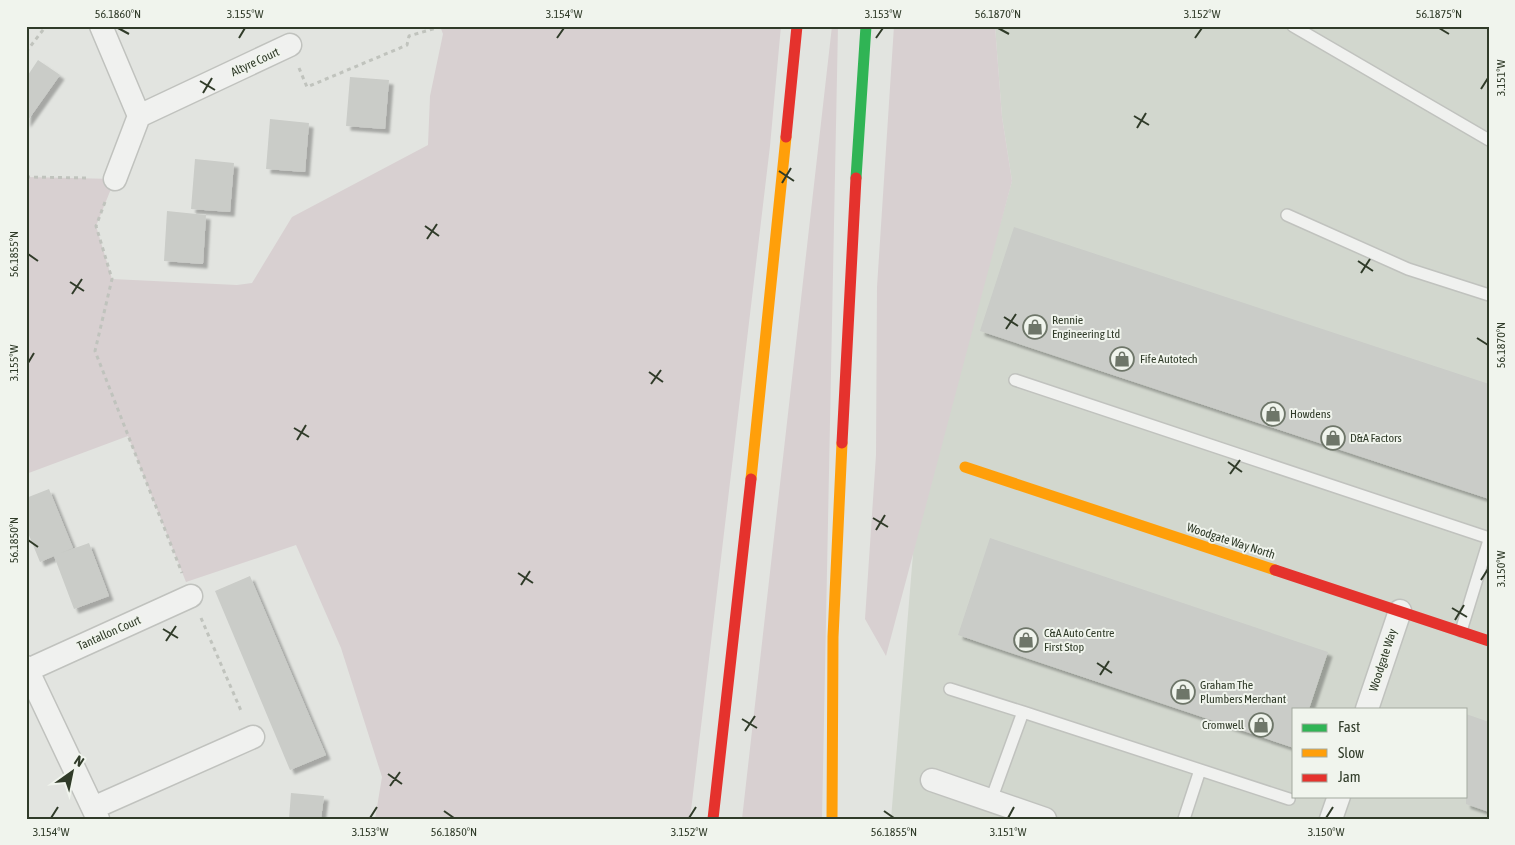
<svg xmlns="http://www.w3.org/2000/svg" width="1515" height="845" viewBox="0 0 1515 845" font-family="'Asap Condensed',sans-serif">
<defs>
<filter id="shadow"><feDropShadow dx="4.5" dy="4.5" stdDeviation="1" flood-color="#0004"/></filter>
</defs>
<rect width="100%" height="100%" fill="#e2e4e0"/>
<path fill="#d2d7ce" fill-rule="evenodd" d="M 995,26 L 1489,26 L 1489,819 L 891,819 L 915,530 L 1012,181 L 1002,117 ZM 1294,709 L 1466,709 L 1466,796 L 1294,796 Z"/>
<path fill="#d8d0d1" d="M 440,26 L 781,26 L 770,146 L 690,819 L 375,819 L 382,777 L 341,648 L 296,545 L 186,582 L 128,436 L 26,474 L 26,177 L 115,179 L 96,226 L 112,279 L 237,285 L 252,283 L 292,217 L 428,145 L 430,96 L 443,34 Z
M 832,26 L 838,26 L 822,819 L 742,819 Z
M 894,26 L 995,26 L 1002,117 L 1012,181 L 886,656 L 865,619 L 876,455 L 877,287 Z"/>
<path fill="#caccc8" filter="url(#shadow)" d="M 38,60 L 60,75 L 26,123 L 26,78 Z
M 350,77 L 389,80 L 385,129 L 346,126 Z
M 270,119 L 309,123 L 305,172 L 266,169 Z
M 195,159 L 234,163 L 230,212 L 191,209 Z
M 167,211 L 206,215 L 203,264 L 164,261 Z
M 1014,227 L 1489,384 L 1489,499 L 980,331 Z
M 49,489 L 73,548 L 61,553 L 89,543 L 109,596 L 74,609 L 54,556 L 40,562 L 26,528 L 26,498 Z
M 990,538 L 1328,652 L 1309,709 L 1294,709 L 1294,748 L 958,635 Z
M 250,576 L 326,755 L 290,770 L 215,591 Z
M 1466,714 L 1489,722 L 1489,812 L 1466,804 Z
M 291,793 L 324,796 L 321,819 L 289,819 Z"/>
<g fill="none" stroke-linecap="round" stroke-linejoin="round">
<g stroke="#c0c2be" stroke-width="14">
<path id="lane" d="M 1293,26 L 1489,140
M 1287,215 L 1408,269 L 1489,295
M 1015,380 L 1489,538
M 1461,631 L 1489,540
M 950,689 L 1023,712
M 991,800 L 1023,712 L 1289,799
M 1184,819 L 1200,770"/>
</g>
<g stroke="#c0c2be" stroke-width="25">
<path id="street" d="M 101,26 L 139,116 L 115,179
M 139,116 L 290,45
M 26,667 L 98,819
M 28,670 L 191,596
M 1367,709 L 1400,611
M 932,780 L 1045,819
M 93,808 L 253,737
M 1331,819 L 1339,796"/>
</g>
<path stroke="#c0c3bd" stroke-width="3" stroke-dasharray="4 4" stroke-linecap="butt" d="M 26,52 L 46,26
M 299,68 L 307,87 L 407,45 L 409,36 L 443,26
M 26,177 L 90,178
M 105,202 L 96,226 L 112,279 L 95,351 L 182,573
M 201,618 L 242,713"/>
<use href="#lane" stroke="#f0f1ef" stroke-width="11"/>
<use href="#street" stroke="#f0f1ef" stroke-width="22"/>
<path stroke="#30b455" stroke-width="11" d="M 856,178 L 866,26"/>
<path stroke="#ff9f0a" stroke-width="11" d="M 965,467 L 1275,570
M 751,479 L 786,137
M 832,819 L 833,637 L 842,443"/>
<path stroke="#e5322d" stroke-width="11" d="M 786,137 L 797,26
M 842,443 L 856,178
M 1275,570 L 1489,641
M 713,819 L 751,479"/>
</g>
<path fill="none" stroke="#303b29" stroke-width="2" d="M 118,28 L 129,34M 998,28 L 1009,34M 1439,28 L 1449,34M 239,38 L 245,28M 557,38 L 564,28M 876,38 L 883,28M 1195,38 L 1202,28M 200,81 L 215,90M 1481,89 L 1488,78M 203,93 L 212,78M 1134,116 L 1149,125M 1137,128 L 1146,113M 779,171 L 794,181M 782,183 L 791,168M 425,226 L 439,236M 427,239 L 437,224M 28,254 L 38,261M 1358,261 L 1373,271M 1361,273 L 1370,259M 70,282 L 84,291M 72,294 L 82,279M 1004,317 L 1018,326M 1006,329 L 1016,314M 1477,338 L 1488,345M 28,363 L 34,353M 649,372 L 663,382M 651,384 L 661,370M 294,428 L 309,437M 297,440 L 306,425M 1228,462 L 1242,472M 1230,474 L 1240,460M 873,518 L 888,527M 876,530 L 885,515M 28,540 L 38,547M 518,573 L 533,583M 1481,580 L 1488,569M 521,585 L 530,571M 1452,608 L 1467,617M 1455,620 L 1464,605M 163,629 L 178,638M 166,641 L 176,626M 1097,663 L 1112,673M 1100,675 L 1109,661M 742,719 L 757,728M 745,731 L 755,716M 388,774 L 402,784M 390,786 L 400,772M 444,811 L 454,818M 884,811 L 894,818M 51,818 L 58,807M 370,818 L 377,807M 689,818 L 696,807M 1008,818 L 1014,807M 1326,818 L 1333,807"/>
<defs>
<g id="shop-ring" transform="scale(1.25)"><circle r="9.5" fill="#f0f4ed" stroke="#6e7669" stroke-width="1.5"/><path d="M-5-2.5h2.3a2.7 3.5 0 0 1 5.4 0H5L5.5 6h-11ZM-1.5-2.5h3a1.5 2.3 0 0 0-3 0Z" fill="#6e7669"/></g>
</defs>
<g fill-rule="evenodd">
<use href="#shop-ring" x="1035" y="327"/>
<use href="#shop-ring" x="1122" y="359"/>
<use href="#shop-ring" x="1273" y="414"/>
<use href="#shop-ring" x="1333" y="438"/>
<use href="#shop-ring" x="1026" y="640"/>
<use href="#shop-ring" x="1183" y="692"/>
<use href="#shop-ring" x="1261" y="725"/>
</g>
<g text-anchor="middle" stroke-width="4" stroke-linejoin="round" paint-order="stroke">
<g font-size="12" fill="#303b29" stroke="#f0f4ed">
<text transform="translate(255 62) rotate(-25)" y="4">Altyre Court</text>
<text transform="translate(1231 541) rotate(18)" y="4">Woodgate Way North</text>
<text transform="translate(109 633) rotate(-24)" y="4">Tantallon Court</text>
<text transform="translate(1383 660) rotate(-72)" y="4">Woodgate Way</text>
</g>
<g font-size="12" fill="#303b29" stroke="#f0f4ed" text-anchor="start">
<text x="1052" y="324">Rennie<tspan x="1052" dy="14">Engineering Ltd</tspan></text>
<text x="1140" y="363">Fife Autotech</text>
<text x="1290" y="418">Howdens</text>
<text x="1350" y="442">D&amp;A Factors</text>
<text x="1044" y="637">C&amp;A Auto Centre<tspan x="1044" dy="14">First Stop</tspan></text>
<text x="1200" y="689">Graham The<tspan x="1200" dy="14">Plumbers Merchant</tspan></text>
<text x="1244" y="729" text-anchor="end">Cromwell</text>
</g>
</g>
<rect width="1515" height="845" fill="none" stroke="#f0f4ed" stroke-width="55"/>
<rect x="1292" y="708" width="175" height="90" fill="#f0f4ed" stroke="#a3aa9f"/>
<rect x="1302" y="724" width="25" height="8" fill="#30b455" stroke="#a3aa9f"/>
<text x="1338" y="732" font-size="15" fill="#303b29">Fast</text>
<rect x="1302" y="749" width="25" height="8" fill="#ff9f0a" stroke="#a3aa9f"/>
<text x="1338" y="758" font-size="15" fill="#303b29">Slow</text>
<rect x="1302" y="774" width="25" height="8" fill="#e5322d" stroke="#a3aa9f"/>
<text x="1338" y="782" font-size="15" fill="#303b29">Jam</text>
<g transform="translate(72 772) rotate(33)" stroke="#f0f4ed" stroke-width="4" paint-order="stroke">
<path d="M0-4L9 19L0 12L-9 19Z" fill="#303b29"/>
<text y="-8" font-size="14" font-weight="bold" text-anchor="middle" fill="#303b29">N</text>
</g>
<rect x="28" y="28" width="1460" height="790" fill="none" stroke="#303b29" stroke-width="2"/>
<g font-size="12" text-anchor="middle" fill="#303b29">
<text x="118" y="18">56.1860°N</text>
<text x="245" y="18">3.155°W</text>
<text x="564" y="18">3.154°W</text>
<text x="883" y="18">3.153°W</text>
<text x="998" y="18">56.1870°N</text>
<text x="1202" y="18">3.152°W</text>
<text x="1439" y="18">56.1875°N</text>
<text transform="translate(1501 78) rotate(-90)" y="4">3.151°W</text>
<text transform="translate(14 254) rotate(-90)" y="4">56.1855°N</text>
<text transform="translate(1501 345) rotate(-90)" y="4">56.1870°N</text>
<text transform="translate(14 363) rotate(-90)" y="4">3.155°W</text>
<text transform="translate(14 540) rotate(-90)" y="4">56.1850°N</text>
<text transform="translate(1501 569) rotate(-90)" y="4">3.150°W</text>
<text x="51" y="836">3.154°W</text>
<text x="370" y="836">3.153°W</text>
<text x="454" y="836">56.1850°N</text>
<text x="689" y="836">3.152°W</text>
<text x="894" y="836">56.1855°N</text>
<text x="1008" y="836">3.151°W</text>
<text x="1326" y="836">3.150°W</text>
</g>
</svg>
